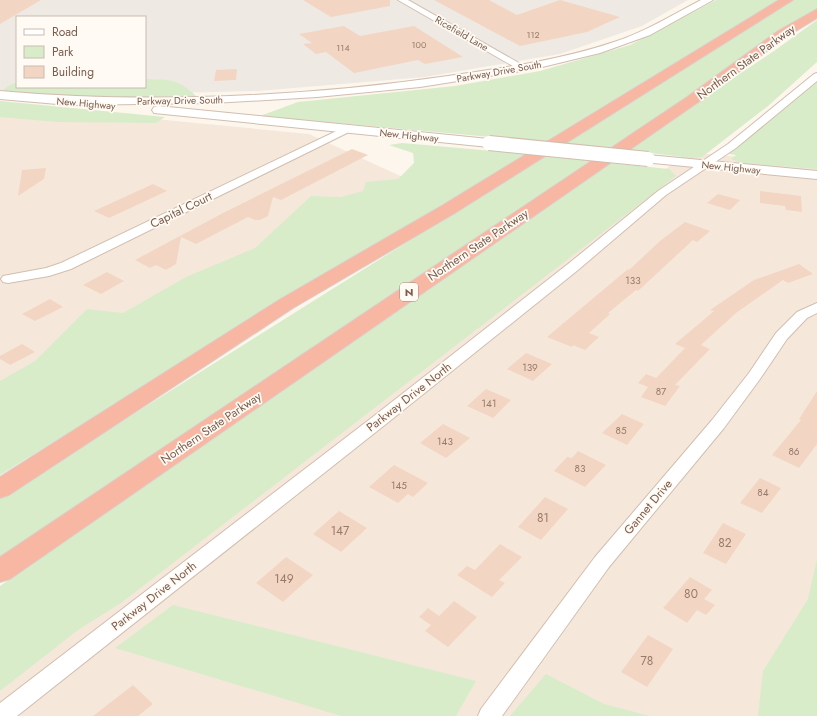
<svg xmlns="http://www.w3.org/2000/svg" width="817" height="716" viewBox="0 0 817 716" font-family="Jost,sans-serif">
<rect width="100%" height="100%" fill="#fdf6ec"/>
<path fill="#f5e8da" d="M 0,104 L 309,134 L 420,185 L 0,422 Z
M 689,152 L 817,165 L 817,716 L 0,716 L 0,656 Z"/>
<path fill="#efe9e4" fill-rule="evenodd" d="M 0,0 L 688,0 L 642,26 L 560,54 L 425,77 L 258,91 L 53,96 L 0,90 ZM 17,17 L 145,17 L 145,87 L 17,87 Z"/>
<path fill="#d8ecc9" d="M 716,0 L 778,0 L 545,142 L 260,116 L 298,102 L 455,86 L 540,71 L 630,45 Z
M 793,0 L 817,0 L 817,10 L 685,100 L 609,148 L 561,144 Z
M 817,20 L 817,62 L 768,106 L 702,157 L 691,158 L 625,150 L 774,51 Z
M 145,79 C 170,80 177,78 196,96 L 118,98 L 58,98 L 1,92 L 8,86 L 17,82 L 17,87 L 145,87 Z
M 817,82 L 817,169 L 741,163 L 731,159 L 736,155 L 729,154 Z
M 0,101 L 165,117 L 156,123 L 57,122 L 0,117 Z
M 402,143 L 528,154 L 316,280 L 0,475 L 0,381 L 35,361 L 87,309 L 123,313 L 186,277 L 255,248 L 311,196 L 341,197 L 363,191 L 366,182 L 398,179 L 414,163 L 413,153 L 389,145 Z
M 544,156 L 593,161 L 0,560 L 0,498 Z
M 609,163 L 669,169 L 676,176 L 121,603 L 78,630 L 0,691 L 0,586 Z
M 817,559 L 817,716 L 758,716 L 763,671 L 808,599 Z
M 173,605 L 476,681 L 456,716 L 341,716 L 115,648 Z
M 546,674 L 604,704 L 650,716 L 510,716 Z"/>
<path fill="#f3d5c3" d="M 0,0 L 41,0 L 0,24 Z
M 303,0 L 390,0 L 390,6 L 331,17 Z
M 434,0 L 489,0 L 517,15 L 560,0 L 620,17 L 587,32 L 520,46 Z
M 344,26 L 360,36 L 414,26 L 463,57 L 425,64 L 418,60 L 354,73 L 326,52 L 316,54 L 303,44 L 312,43 L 299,34 Z
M 237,69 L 236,80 L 214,81 L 216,70 Z
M 352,149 L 368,155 L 281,200 L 273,197 L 268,216 L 260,220 L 255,220 L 248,217 L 196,244 L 181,237 L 176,264 L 166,270 L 156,265 L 150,268 L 135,260 L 223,213 Z
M 46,168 L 44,179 L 18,196 L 22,170 Z
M 153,184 L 167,191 L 109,218 L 94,211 Z
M 760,191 L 801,196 L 802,212 L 786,210 L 785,206 L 760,203 Z
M 718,194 L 740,200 L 730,210 L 707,203 Z
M 685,222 L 710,231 L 697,242 L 693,240 L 638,291 L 636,290 L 608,313 L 610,314 L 589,333 L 599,337 L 585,350 L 573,345 L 572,347 L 547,337 L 628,269 L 629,270 L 660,241 Z
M 799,264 L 813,274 L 788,283 L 783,280 L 736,313 L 701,345 L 710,349 L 675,385 L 680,386 L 665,406 L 641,397 L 648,387 L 638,383 L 646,374 L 656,378 L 685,348 L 675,344 L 714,311 L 710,310 L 754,280 Z
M 107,272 L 124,281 L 101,294 L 83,285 Z
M 50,299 L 63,307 L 35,321 L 22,314 Z
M 22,344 L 35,352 L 10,365 L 0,359 L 0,356 Z
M 526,353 L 552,364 L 533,381 L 507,369 Z
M 486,389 L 511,400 L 493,418 L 467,406 Z
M 817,391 L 817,444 L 799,468 L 772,455 L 801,420 L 799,419 Z
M 622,414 L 644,424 L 627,445 L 602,433 Z
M 443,424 L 470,438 L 446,458 L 420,443 Z
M 578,451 L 606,465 L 585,487 L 554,471 L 567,457 L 572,458 Z
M 394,465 L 428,483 L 413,497 L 408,494 L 398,503 L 369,487 Z
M 760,478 L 781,488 L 762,513 L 740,503 Z
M 545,497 L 568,509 L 541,540 L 518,527 Z
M 339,511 L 367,528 L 341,552 L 313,534 Z
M 723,523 L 746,534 L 726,564 L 703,553 Z
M 500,544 L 522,557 L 499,580 L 505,583 L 492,597 L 457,575 L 467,566 L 475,570 Z
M 286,557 L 313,575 L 283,602 L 256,583 Z
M 690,577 L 712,590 L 704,599 L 715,605 L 706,615 L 697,610 L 687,623 L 663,608 Z
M 454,601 L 477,617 L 448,647 L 425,631 L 431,625 L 419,617 L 428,608 L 439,616 Z
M 648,635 L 673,649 L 647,687 L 621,672 Z
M 133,685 L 153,704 L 138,716 L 93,716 Z"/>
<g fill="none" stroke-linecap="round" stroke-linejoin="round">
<g stroke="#d1beb0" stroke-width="2">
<path id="minor" d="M 398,0 L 408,0 L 526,67 L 524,69 L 518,69 Z
M 817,73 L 817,81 L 736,148 L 666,195 L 578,270 L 386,424 L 17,716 L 0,716 L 0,703 L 374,416 L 568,264 L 658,191 L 728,144 L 814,74 Z
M 349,125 L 354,128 L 353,130 L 71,269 L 49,276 L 8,283 L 3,282 L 1,279 L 3,276 L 46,268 L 61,263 Z
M 817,303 L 817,313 L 807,318 L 787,339 L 760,379 L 724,428 L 609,567 L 502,716 L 478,716 L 481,709 L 595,557 L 712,420 L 749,373 L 776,333 L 797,312 Z"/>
</g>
<g stroke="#d1beb0" stroke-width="2">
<path id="tertiary" d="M 701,0 L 713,0 L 650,35 L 600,53 L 534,69 L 420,87 L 317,97 L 213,103 L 69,105 L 0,99 L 0,91 C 146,104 303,97 448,76 C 504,68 560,60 614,42 C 645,32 672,15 701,0 Z
M 158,106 L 489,139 L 494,140 L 495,143 L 494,146 L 489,147 L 154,113 L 152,110 L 154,107 Z
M 648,155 L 817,171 L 817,179 L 643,162 L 641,159 L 643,156 Z"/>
</g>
<g stroke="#dad1cd" stroke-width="2">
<path id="motorway" d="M 779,0 L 793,0 L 455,213 L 293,308 L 9,495 L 0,498 L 0,477 L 279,300 L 443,205 Z
M 817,9 L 817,18 L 786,37 L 697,103 L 10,579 L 0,582 L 0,557 L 687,97 L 778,31 Z"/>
</g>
<use href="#minor" fill="#fff" fill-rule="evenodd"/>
<use href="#tertiary" fill="#fff" fill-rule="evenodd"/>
<use href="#motorway" fill="#f7b7a3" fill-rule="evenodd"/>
<g stroke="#d1beb0" stroke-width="16" stroke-linecap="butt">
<path id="tertiary-bridge" d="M 489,143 L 648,159"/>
</g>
<use href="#tertiary-bridge" stroke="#fff" stroke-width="14"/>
</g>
<g text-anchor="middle" stroke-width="3.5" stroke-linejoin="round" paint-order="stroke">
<g font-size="9" fill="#987a6a">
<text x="533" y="38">112</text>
<text x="419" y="48">100</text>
<text x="343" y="51">114</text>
</g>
<g font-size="10" fill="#7a5c4d" stroke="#fffaf3">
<text transform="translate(462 33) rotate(30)" y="4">Ricefield Lane</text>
<text transform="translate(499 71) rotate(-10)" y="4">Parkway Drive South</text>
<text transform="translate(180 100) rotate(-1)" y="4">Parkway Drive South</text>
<text transform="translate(86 103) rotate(5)" y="4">New Highway</text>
<text transform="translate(409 135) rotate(6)" y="4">New Highway</text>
<text transform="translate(731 167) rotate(6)" y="4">New Highway</text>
</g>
<g font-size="10" fill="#987a6a">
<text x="633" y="284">133</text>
<text x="530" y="371">139</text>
<text x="661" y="395">87</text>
<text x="489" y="407">141</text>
<text x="621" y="434">85</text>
<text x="445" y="445">143</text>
<text x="794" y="455">86</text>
<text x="580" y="472">83</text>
<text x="399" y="489">145</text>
<text x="763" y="496">84</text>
</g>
<rect fill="#fffaf3" stroke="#a28b7f" stroke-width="1" x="400" y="283" width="18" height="18" rx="3"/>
<g font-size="11" font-weight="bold" fill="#7a5c4d">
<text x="409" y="296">N</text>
</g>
<g font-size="12" fill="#7a5c4d" stroke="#fffaf3">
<text transform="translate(746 62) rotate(-36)" y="4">Northern State Parkway</text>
<text transform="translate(181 210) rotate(-26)" y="4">Capital Court</text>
<text transform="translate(478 245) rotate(-34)" y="4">Northern State Parkway</text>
<text transform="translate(409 397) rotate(-38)" y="4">Parkway Drive North</text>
<text transform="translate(211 428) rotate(-34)" y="4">Northern State Parkway</text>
<text transform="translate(648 507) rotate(-50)" y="4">Gannet Drive</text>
<text transform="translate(154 596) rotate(-38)" y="4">Parkway Drive North</text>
</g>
<g font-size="12" fill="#987a6a">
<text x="543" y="522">81</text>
<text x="340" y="535">147</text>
<text x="725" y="547">82</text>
<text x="284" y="583">149</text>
<text x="691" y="598">80</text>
<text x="647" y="665">78</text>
</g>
</g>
<rect x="16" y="16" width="130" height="72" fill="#fffaf3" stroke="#cabbb1"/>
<rect x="24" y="29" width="20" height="6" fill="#ffffff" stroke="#cabbb1"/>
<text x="52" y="36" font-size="12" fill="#7a5c4d">Road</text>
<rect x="24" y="46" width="20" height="12" fill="#d8ecc9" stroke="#cabbb1"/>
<text x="52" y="56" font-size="12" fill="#7a5c4d">Park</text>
<rect x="24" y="66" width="20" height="12" fill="#f3d5c3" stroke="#cabbb1"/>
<text x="52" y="76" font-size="12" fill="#7a5c4d">Building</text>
</svg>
